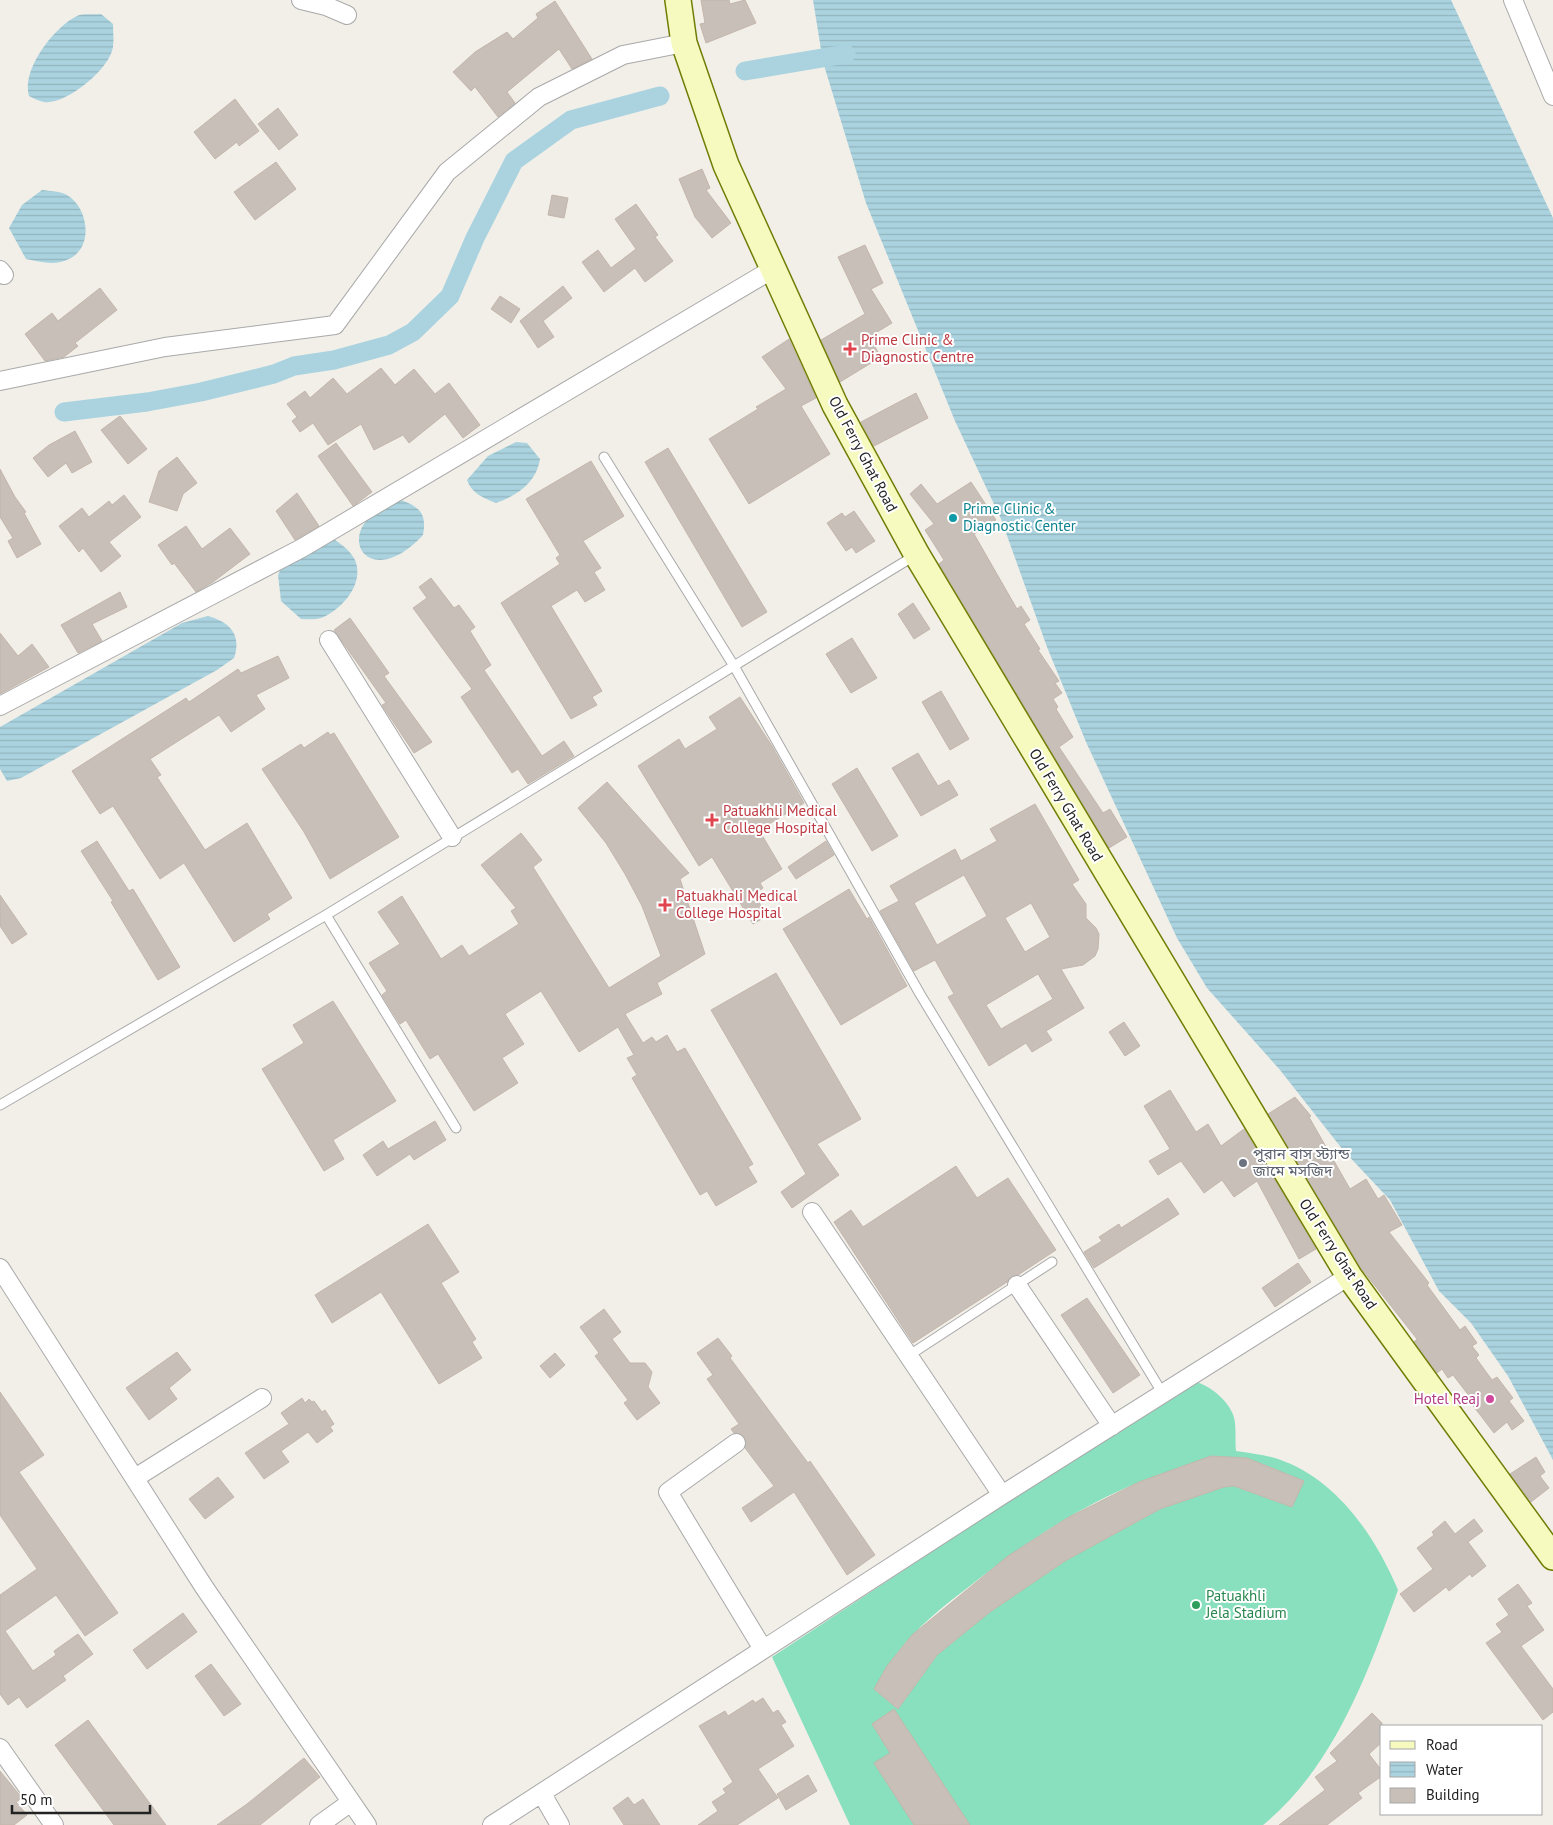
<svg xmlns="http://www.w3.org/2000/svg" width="1553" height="1825" viewBox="0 0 1553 1825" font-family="'PT Sans','Noto Sans Bengali',sans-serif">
<defs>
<pattern id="water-rules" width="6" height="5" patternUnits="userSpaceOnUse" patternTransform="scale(1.25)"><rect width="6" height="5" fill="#aad3df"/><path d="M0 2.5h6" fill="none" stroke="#92b5bf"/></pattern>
</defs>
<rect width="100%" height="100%" fill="#f2efe9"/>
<path fill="#88e0be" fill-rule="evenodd" d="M 1191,1381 C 1209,1383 1234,1404 1235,1423 C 1236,1432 1235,1441 1236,1451 C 1250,1453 1265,1455 1278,1459 C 1337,1479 1375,1536 1398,1590 C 1368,1673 1334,1767 1263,1825 L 850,1825 L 772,1657 ZM 1212,1456 L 1247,1458 L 1304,1481 L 1292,1507 L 1234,1486 L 1224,1487 L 1160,1509 L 1065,1561 L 990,1612 L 937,1655 L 898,1709 L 875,1690 C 894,1647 929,1617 966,1589 C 1019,1547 1077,1507 1140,1482 C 1163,1473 1188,1465 1212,1456 Z"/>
<path fill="url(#water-rules)" d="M 813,0 L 1451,0 L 1553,218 L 1553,1460 L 1508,1376 L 1471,1323 L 1439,1291 L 1390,1200 L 1343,1150 L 1280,1070 L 1207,988 L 1177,938 L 1086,742 L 1047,647 L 1001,519 L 955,421 L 866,203 L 823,62 Z
M 101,14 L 113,24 C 113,31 114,40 113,47 C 110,69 66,105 44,102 C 39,101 33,98 29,96 C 21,70 54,27 77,16 C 83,13 94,15 101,14 Z
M 42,190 C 49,191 58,191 65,194 C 88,205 95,247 69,259 C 56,266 40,262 26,259 L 9,228 L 22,205 Z
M 516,442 L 527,443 L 540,459 C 536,483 518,495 496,503 C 484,498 472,494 467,480 L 488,456 Z
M 401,500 C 420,507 427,514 423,535 C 364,599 325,522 401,500 Z
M 332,538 C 341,544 350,550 355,560 C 365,583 342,610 321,618 C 315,620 307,619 301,619 L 281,601 L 278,575 L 283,564 Z
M 208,616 C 230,622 242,635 234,658 L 217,670 L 21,778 L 7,781 L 0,769 L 0,727 L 182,623 Z"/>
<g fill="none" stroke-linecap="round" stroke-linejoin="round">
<path stroke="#aad3df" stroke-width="19" d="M 745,71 L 846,54
M 64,412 L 147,402 L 201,392 L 274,374 L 294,366 L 334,360 L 389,345 L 413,332 L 450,296 L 475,238 L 514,161 L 571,120 L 660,96"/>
</g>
<path fill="#c7bfb8" stroke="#c4b6ab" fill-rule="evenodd" d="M 701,0 L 729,0 L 730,4 L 745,0 L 756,23 L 706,43 L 700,24 L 705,23 Z
M 555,1 L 592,59 L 572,69 L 559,49 L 507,92 L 515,103 L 498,117 L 475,87 L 471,91 L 453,72 L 475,52 L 507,32 L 513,39 L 538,18 L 536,14 Z
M 235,99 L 259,131 L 239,146 L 237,142 L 215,159 L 194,132 Z
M 278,108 L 298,135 L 279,150 L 258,124 Z
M 276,162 L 296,189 L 255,220 L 234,192 Z
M 702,169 L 710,188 L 706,190 L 731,223 L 712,238 L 695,217 L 679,179 Z
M 552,195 L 568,198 L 564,218 L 548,215 Z
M 636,204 L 658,235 L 655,237 L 673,261 L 645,282 L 635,268 L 604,292 L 582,262 L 598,250 L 611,268 L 636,249 L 615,219 Z
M 865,245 L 883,283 L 871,289 L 892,323 L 869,337 L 881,357 L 840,382 L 821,340 L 865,314 L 838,257 Z
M 563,286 L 572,298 L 543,321 L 554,337 L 538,348 L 520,321 Z
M 100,288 L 117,310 L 75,343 L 78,346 L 64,357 L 45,361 L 25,334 L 52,313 L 58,321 Z
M 500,296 L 520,309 L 511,323 L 491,309 Z
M 789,339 L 816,398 L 801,406 L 830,454 L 749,504 L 709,439 L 758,409 L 756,407 L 786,389 L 762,357 Z
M 381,368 L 395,385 L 414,369 L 435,394 L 449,383 L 480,425 L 463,438 L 445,414 L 409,443 L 403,435 L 374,450 L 361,424 L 328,445 L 313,423 L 300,432 L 292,421 L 297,417 L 287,404 L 305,391 L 310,398 L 333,378 L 347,394 Z
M 916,393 L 928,418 L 874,446 L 861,422 Z
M 120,416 L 147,449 L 128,464 L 101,430 Z
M 75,431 L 92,462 L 72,473 L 66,463 L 48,477 L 33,458 L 49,445 Z
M 336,443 L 372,492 L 353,506 L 318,456 Z
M 668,448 L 767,612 L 742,627 L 645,462 Z
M 177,457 L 197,483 L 183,494 L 177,511 L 149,502 L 159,471 Z
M 591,461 L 624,516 L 583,541 L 601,568 L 594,572 L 605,590 L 585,602 L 577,590 L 551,606 L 602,691 L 592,697 L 597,705 L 571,719 L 501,603 L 560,564 L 556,558 L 560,555 L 526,499 Z
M 0,469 L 15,497 L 26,512 L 24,513 L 41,544 L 17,558 L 8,541 L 13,538 L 0,517 Z
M 971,482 L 996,520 L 974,534 L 1017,609 L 1021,606 L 1030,620 L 1024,624 L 1040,649 L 1038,650 L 1059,681 L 1055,683 L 1062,693 L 1053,699 L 1058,707 L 1056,709 L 1073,737 L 1059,747 L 1103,813 L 1110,809 L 1127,837 L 1109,848 L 939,564 L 944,560 L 925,530 L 934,524 L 910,494 L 921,484 L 937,504 Z
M 297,493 L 319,526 L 295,540 L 276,511 Z
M 124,495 L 141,517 L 109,542 L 121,556 L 101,572 L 83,548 L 79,552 L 59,526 L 82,508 L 89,517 L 109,501 L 112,505 Z
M 854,511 L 875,541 L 856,553 L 852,547 L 846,551 L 827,523 L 842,513 L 845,517 Z
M 186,526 L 202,549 L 230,528 L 250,554 L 213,582 L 196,592 L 174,563 L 172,565 L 158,545 Z
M 431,578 L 454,608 L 459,605 L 475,627 L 470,631 L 491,665 L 484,670 L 542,756 L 564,741 L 574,756 L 528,784 L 518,769 L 512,773 L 461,697 L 472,689 L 413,608 L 427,598 L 419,587 Z
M 120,592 L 127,607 L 92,624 L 102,641 L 78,653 L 61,625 Z
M 913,603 L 930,629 L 914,639 L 898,614 Z
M 350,618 L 389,673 L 384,676 L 432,742 L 414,753 L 382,705 L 386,703 L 334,630 Z
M 0,633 L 18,656 L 32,644 L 49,667 L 0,694 Z
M 852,638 L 877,678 L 851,693 L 826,654 Z
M 278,656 L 289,678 L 256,695 L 265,709 L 231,732 L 219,715 L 150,759 L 161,775 L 157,777 L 205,850 L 247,823 L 292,898 L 267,914 L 270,919 L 234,942 L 184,863 L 160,879 L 113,806 L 100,814 L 72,771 L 186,698 L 189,702 L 238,669 L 241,673 Z
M 941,691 L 969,739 L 950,750 L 922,702 Z
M 740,697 L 772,746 L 804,803 L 759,830 L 782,869 L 760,883 L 763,888 L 754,894 L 767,916 L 753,924 L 712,857 L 699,866 L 638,766 L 679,739 L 685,749 L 717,729 L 709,717 Z
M 328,732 L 330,735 L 334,733 L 399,837 L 330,879 L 304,832 L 262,769 L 301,744 L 304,748 Z
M 918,753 L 938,786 L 949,780 L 958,795 L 921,816 L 892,768 Z
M 857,768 L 898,836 L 872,851 L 832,784 Z
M 607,782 L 689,873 L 680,879 L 705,954 L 657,983 L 662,994 L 625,1014 L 643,1043 L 652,1037 L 656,1042 L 667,1035 L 677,1052 L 685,1048 L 753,1164 L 748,1167 L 757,1182 L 716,1206 L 707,1191 L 700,1195 L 632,1078 L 637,1075 L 627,1058 L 634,1055 L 618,1027 L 579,1052 L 541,991 L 505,1014 L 524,1044 L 502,1058 L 518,1083 L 474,1111 L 438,1054 L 430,1059 L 406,1020 L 400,1024 L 382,995 L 387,991 L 369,963 L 400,944 L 378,912 L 402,896 L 441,959 L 462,945 L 469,956 L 519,924 L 511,911 L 516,908 L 481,865 L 521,833 L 542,860 L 533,867 L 609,988 L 661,956 L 642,906 L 625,874 L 606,843 L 578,808 Z
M 1035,804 L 1079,880 L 1072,884 L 1086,904 L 1086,918 L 1096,928 L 1099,934 L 1098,949 L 1095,956 L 1083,965 L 1061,969 L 1084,1008 L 1046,1031 L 1052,1040 L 1032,1052 L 1026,1043 L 989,1066 L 948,997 L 954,994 L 935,960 L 914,971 L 880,911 L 899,901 L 890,886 L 955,849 L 961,861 L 997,841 L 990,829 ZM 964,875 L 987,916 L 937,945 L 914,903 ZM 1031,903 L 1050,937 L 1025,952 L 1005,918 ZM 1038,974 L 1053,999 L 1001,1029 L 986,1005 Z
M 97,841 L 129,891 L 133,889 L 180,967 L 158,980 L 111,902 L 113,901 L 81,851 Z
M 826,841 L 834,855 L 796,879 L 788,867 Z
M 849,889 L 867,919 L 869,917 L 907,986 L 841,1025 L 783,929 Z
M 0,895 L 27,934 L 12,944 L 0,926 Z
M 776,973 L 861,1119 L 817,1144 L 839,1175 L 792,1208 L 781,1192 L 806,1174 L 711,1010 Z
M 333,1001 L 396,1101 L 333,1140 L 344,1159 L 324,1171 L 262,1069 L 304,1043 L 293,1025 Z
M 1124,1022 L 1140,1046 L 1125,1056 L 1109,1032 Z
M 1170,1090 L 1196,1132 L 1208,1124 L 1221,1146 L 1244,1129 L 1316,1249 L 1299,1259 L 1257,1181 L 1234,1197 L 1222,1180 L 1204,1193 L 1181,1161 L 1158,1175 L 1149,1161 L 1170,1149 L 1144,1106 Z
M 1295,1097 L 1311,1116 L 1309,1117 L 1350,1189 L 1366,1179 L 1378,1199 L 1384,1195 L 1402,1225 L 1389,1232 L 1429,1283 L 1427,1285 L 1460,1330 L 1465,1326 L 1477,1343 L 1472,1346 L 1479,1355 L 1476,1358 L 1492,1380 L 1497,1377 L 1513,1398 L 1509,1401 L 1524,1421 L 1512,1430 L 1507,1422 L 1494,1433 L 1468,1399 L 1470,1397 L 1453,1375 L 1448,1378 L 1442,1369 L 1437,1373 L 1414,1342 L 1417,1339 L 1361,1268 L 1268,1114 Z
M 435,1121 L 446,1140 L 414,1160 L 410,1154 L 377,1176 L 363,1155 L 383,1141 L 388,1149 Z
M 956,1166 L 977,1198 L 1008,1178 L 1056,1250 L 1018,1275 L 1012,1276 L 1007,1282 L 913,1343 L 834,1222 L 851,1210 L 863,1227 Z
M 1168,1198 L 1179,1214 L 1094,1268 L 1084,1252 L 1102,1241 L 1099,1237 L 1119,1224 L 1121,1228 Z
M 428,1224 L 459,1272 L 441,1283 L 476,1339 L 472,1342 L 482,1358 L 439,1384 L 381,1292 L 332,1323 L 315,1295 Z
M 1298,1263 L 1311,1282 L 1275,1307 L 1262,1288 Z
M 1087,1298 L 1140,1375 L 1113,1393 L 1061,1315 Z
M 604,1309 L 621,1332 L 612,1339 L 630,1363 L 645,1363 L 652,1372 L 648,1387 L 660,1403 L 637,1420 L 624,1403 L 628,1400 L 595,1356 L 599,1353 L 580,1327 Z
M 718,1338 L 732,1356 L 730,1358 L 808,1463 L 810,1461 L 875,1555 L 847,1575 L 794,1492 L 751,1522 L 742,1508 L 774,1486 L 745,1448 L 744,1436 L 734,1433 L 731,1429 L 739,1424 L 707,1379 L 713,1375 L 697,1353 Z
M 177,1352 L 191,1370 L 169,1388 L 177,1399 L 149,1420 L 126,1388 Z
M 555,1353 L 565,1365 L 550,1378 L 540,1366 Z
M 0,1392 L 44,1455 L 19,1472 L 118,1613 L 85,1636 L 56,1595 L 5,1631 L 33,1671 L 56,1655 L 54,1651 L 78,1634 L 93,1654 L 63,1676 L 66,1680 L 27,1708 L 19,1697 L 8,1705 L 0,1694 L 0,1595 L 37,1569 L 0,1515 Z
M 302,1398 L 305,1403 L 309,1399 L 312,1402 L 314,1401 L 322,1412 L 325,1410 L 334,1424 L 330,1427 L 333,1431 L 317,1443 L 308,1432 L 281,1451 L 289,1462 L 264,1479 L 245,1453 L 289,1424 L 281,1413 Z
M 1211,1456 L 1247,1458 L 1304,1481 L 1292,1507 L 1234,1486 L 1224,1487 L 1160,1509 L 1065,1561 L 990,1612 L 937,1655 L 898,1709 L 874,1689 L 887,1666 L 912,1635 L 1008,1556 L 1069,1517 L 1139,1482 Z
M 1536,1457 L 1545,1472 L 1540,1476 L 1549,1488 L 1531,1502 L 1510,1474 Z
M 218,1477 L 234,1497 L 205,1519 L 189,1499 Z
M 1474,1519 L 1483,1531 L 1468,1542 L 1486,1566 L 1472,1577 L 1470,1574 L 1449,1591 L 1446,1587 L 1414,1612 L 1400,1594 L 1433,1569 L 1417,1548 L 1434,1535 L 1432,1532 L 1445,1521 L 1455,1534 Z
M 1518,1584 L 1532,1603 L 1527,1606 L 1544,1630 L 1521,1646 L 1553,1689 L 1553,1712 L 1543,1720 L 1486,1643 L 1502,1632 L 1496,1624 L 1509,1615 L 1498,1599 Z
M 183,1613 L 197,1632 L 147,1669 L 133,1650 Z
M 211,1664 L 241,1704 L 224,1716 L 195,1676 Z
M 763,1698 L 773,1713 L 778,1710 L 786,1722 L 781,1725 L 794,1746 L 758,1769 L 778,1798 L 737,1825 L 698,1825 L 718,1811 L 712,1802 L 726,1793 L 723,1789 L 733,1782 L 699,1726 L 725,1711 L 728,1716 L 753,1700 L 755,1703 Z
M 894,1709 L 970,1825 L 914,1825 L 874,1763 L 890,1753 L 872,1724 Z
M 1372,1713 L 1382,1723 L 1382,1742 L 1369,1754 L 1382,1771 L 1382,1776 L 1358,1793 L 1362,1798 L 1327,1825 L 1279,1825 L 1325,1790 L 1315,1777 L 1337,1761 L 1330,1753 Z
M 88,1720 L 166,1825 L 114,1825 L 55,1745 Z
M 304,1758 L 320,1777 L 260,1825 L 217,1825 L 247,1804 Z
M 0,1771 L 22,1798 L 16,1802 L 27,1815 L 14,1825 L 0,1825 Z
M 808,1775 L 817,1791 L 786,1810 L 777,1794 Z
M 628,1797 L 634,1805 L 643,1799 L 660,1825 L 624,1825 L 613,1808 Z"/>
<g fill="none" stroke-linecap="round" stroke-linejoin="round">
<g stroke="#a9a9a9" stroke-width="11">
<path id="lane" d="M 604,457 L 734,666 L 920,994 L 1163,1394
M 326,915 L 456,1128
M 0,1105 L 326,915 L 914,556
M 908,1356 L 1052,1262"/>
</g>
<g stroke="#a9a9a9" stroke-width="20">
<path id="street" d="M 301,0 L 326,6 L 347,15
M 1513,0 L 1553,96
M 0,270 L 4,275
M 0,381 L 165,347 L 335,325 L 447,172 L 539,97 L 623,55 L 684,43
M 329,640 L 452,837
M 0,706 L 302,548 L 773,269
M 812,1212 L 1002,1495
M 0,1268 L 204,1587 L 367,1825
M 1017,1285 L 1112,1426
M 736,1443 L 668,1492 L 763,1649
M 135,1478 L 262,1398
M 0,1748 L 54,1825
M 542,1794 L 560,1825
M 319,1825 L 351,1802
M 492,1825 L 1002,1495 L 1349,1276"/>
</g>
<g stroke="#707d05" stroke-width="28">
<path id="secondary" d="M 678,0 L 684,43 L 726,165 L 835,405 L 917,555 L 1349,1276 L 1553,1557"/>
</g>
<use href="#lane" stroke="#fff" stroke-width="9"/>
<use href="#street" stroke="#fff" stroke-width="18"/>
<use href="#secondary" stroke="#f7fabf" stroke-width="25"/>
</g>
<g fill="#e0444e" stroke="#fff" stroke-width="2">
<path d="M847.5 341.5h5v5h5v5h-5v5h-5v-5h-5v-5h5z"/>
<path d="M709.5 812.5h5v5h5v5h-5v5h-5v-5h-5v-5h5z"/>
<path d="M662.5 897.5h5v5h5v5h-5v5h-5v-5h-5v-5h5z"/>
</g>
<circle fill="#0f9aa8" stroke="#fff" stroke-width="2" cx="953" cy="518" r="5"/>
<circle fill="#6b7280" stroke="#fff" stroke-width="2" cx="1243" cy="1163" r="5"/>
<circle fill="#d1479c" stroke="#fff" stroke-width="2" cx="1490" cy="1399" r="5"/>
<circle fill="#2e9e5b" stroke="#fff" stroke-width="2" cx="1196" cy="1605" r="5"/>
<g text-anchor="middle" stroke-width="4" stroke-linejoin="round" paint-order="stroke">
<g font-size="15" fill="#be3a42" stroke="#fff" text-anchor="start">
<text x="861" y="345">Prime Clinic &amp;<tspan x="861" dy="17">Diagnostic Centre</tspan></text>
<text x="723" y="816">Patuakhli Medical<tspan x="723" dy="17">College Hospital</tspan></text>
<text x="676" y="901">Patuakhali Medical<tspan x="676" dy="17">College Hospital</tspan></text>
</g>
<g font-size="15" fill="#222" stroke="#fff">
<text transform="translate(863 454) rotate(62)" y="5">Old Ferry Ghat Road</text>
<text transform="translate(1066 805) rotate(59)" y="5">Old Ferry Ghat Road</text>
<text transform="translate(1338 1254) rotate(57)" y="5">Old Ferry Ghat Road</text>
</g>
<g font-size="15" fill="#0d838f" stroke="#fff" text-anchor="start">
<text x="963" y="514">Prime Clinic &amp;<tspan x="963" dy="17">Diagnostic Center</tspan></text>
</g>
<g font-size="15" fill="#5b616d" stroke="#fff" text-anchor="start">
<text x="1253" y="1159">পুরান বাস স্ট্যান্ড<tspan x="1253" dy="17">জামে মসজিদ</tspan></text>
</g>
<g font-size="15" fill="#b23c85" stroke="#fff" text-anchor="end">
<text x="1480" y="1404">Hotel Reaj</text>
</g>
<g font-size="15" fill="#27864d" stroke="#fff" text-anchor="start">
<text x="1206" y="1601">Patuakhli<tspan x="1206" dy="17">Jela Stadium</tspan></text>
</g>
</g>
<rect x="1380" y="1725" width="162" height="90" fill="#ffffff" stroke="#a7a7a7"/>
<rect x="1390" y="1741" width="25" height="8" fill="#f7fabf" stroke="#a7a7a7"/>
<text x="1426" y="1750" font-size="15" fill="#222222">Road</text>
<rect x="1390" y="1762" width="25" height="15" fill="url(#water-rules)" stroke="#a7a7a7"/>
<text x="1426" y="1775" font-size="15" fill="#222222">Water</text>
<rect x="1390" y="1788" width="25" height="15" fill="#c7bfb8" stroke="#a7a7a7"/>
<text x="1426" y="1800" font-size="15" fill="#222222">Building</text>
<path d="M12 1805v8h138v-8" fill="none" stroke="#222222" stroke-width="2.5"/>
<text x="20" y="1805" font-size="15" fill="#222222" stroke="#ffffff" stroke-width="4" paint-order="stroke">50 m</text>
</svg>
